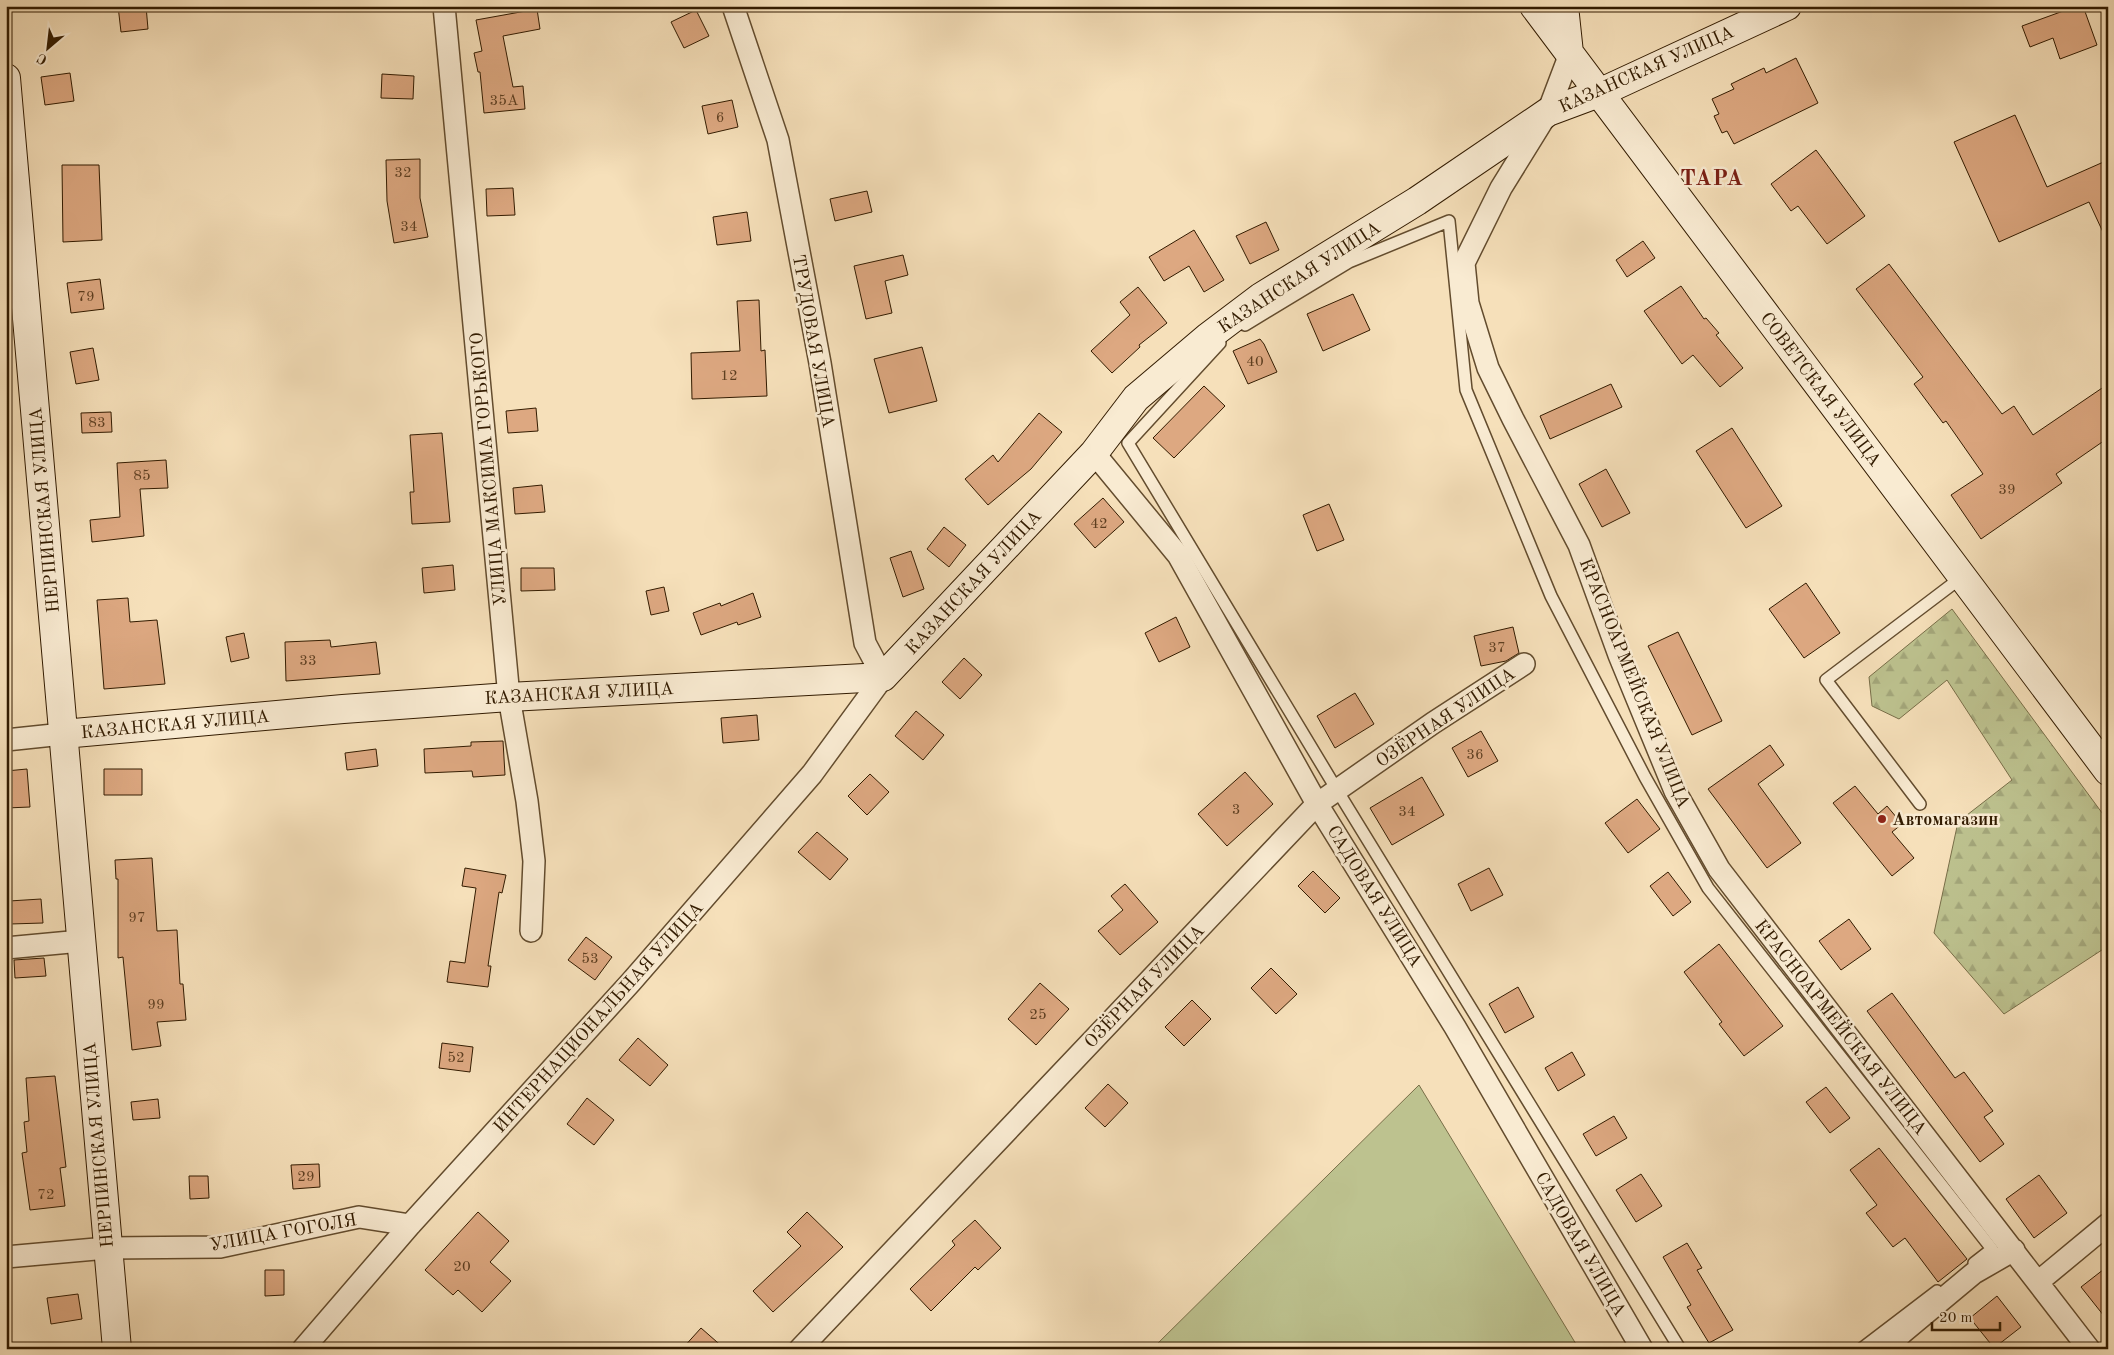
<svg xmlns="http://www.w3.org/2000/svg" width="2114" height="1355" viewBox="0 0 2114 1355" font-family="'Old Standard TT',serif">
<defs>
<pattern id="forest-firs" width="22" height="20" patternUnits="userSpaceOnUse" patternTransform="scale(1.25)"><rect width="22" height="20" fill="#bdc28f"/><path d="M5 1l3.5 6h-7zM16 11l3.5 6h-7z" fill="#a3a67a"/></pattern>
</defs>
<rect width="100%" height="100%" fill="#f6e0ba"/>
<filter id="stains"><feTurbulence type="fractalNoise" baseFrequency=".004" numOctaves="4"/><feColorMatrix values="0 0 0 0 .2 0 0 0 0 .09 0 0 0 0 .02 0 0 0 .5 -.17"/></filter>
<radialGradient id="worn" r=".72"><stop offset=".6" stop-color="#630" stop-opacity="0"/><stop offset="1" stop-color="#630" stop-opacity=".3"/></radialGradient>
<path fill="#bdc28f" stroke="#786e48" d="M 1419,1085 L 1579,1349 L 1152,1349 Z"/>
<path fill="url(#forest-firs)" stroke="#786e48" d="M 1952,609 L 2108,821 L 2108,946 L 2004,1014 L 1934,933 L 1958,822 L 2012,780 L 1947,680 L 1899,719 L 1872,706 L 1869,677 Z"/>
<path fill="#dda881" stroke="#321b00" d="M 118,6 L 146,6 L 148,29 L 121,32 Z
M 2077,6 L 2083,6 L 2097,45 L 2060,59 L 2053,38 L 2030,47 L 2022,26 Z
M 537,9 L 540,29 L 503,36 L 513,87 L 523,86 L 525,109 L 484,113 L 480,72 L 478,72 L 474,53 L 482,51 L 476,20 Z
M 696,10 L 709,36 L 684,48 L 671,22 Z
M 1796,58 L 1818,103 L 1734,144 L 1727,131 L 1722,133 L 1714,116 L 1719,114 L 1712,99 L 1734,89 L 1731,84 L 1764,68 L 1766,73 Z
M 70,73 L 74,101 L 45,105 L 41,77 Z
M 382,74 L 414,76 L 413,99 L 381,98 Z
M 732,100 L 738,127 L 708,134 L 702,106 Z
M 2015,115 L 2047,187 L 2108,160 L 2108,243 L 2089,202 L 1999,242 L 1954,142 Z
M 1816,150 L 1865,216 L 1827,244 L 1798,206 L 1791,211 L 1771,184 Z
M 420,159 L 420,198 L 428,237 L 394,243 L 387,201 L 386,160 Z
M 62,165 L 99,165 L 102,240 L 63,242 Z
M 513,188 L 515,215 L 487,216 L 486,189 Z
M 867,191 L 872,212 L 835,221 L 830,199 Z
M 747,212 L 751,241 L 717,245 L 713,217 Z
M 1266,222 L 1279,250 L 1250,264 L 1236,236 Z
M 1194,230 L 1224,280 L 1204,292 L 1189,266 L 1164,281 L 1149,257 Z
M 1643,241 L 1655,258 L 1627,277 L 1616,260 Z
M 903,255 L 908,275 L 885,281 L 892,313 L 866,319 L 854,266 Z
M 1889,264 L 2002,414 L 2014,406 L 2033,435 L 2108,384 L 2108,438 L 2056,474 L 2062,483 L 1981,539 L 1951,495 L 1983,474 L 1946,421 L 1943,423 L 1914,384 L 1923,377 L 1856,289 Z
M 100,279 L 104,309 L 71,313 L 67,283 Z
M 1681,286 L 1704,319 L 1706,318 L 1719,333 L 1716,335 L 1743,368 L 1720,387 L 1693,355 L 1682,364 L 1644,311 Z
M 1138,287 L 1167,323 L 1139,345 L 1140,347 L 1112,373 L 1091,351 L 1130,315 L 1120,302 Z
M 1353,294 L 1370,330 L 1323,351 L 1307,314 Z
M 759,300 L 761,351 L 765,350 L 767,396 L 692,399 L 691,353 L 740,351 L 737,301 Z
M 1260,339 L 1264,344 L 1277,372 L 1248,384 L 1233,351 Z
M 922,347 L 937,401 L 889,413 L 874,359 Z
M 93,348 L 99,380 L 76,384 L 70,352 Z
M 1611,384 L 1622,407 L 1550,439 L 1540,416 Z
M 1204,386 L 1225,406 L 1174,458 L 1153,438 Z
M 536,408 L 538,431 L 508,433 L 506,411 Z
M 111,412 L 112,432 L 82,433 L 81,413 Z
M 1039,413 L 1062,432 L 1031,469 L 988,505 L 965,479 L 993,455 L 998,462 Z
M 1732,428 L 1782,506 L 1746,528 L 1696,451 Z
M 442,433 L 450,522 L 412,524 L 410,492 L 414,492 L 410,435 Z
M 166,460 L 168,488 L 140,489 L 144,536 L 92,542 L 90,520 L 120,517 L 117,463 Z
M 1606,469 L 1630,513 L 1602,527 L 1579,484 Z
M 542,485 L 545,512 L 515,514 L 513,488 Z
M 1103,498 L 1124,522 L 1095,548 L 1074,524 Z
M 1329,504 L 1344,540 L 1317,551 L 1303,515 Z
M 944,527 L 966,545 L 949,567 L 927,549 Z
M 911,551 L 924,589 L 903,597 L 890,558 Z
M 453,565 L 455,590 L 424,593 L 422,568 Z
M 521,568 L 554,568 L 555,590 L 521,591 Z
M 1806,583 L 1840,633 L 1804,658 L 1769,609 Z
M 664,587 L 669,611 L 651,615 L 646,591 Z
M 753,593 L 761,617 L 738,625 L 737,622 L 701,635 L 693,613 L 720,603 L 721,606 Z
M 128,598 L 130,622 L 157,620 L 165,684 L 104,689 L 97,600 Z
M 1176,617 L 1190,647 L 1159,662 L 1145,633 Z
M 1513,627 L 1519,653 L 1506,661 L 1481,666 L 1474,636 Z
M 1678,632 L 1722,721 L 1692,735 L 1648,646 Z
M 244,633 L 249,658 L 231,662 L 226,637 Z
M 330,640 L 331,647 L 376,642 L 380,674 L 286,681 L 285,642 Z
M 964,658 L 982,675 L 960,699 L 942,682 Z
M 1355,693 L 1374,724 L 1335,748 L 1317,716 Z
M 916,711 L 944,735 L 923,760 L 895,736 Z
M 757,715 L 759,740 L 723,743 L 721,718 Z
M 1481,731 L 1498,761 L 1468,777 L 1452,748 Z
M 503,741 L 505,775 L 473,777 L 472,771 L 425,773 L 424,749 L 471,746 L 471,742 Z
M 1770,745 L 1784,765 L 1758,784 L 1801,843 L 1767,868 L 1708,789 Z
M 376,749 L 378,766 L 347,770 L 345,753 Z
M 27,769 L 30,807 L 6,808 L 6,771 Z
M 104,769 L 142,769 L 142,795 L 104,795 Z
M 1245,772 L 1273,804 L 1227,846 L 1198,814 Z
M 870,774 L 889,792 L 867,815 L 848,796 Z
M 1422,777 L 1444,815 L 1392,845 L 1370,808 Z
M 1855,786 L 1878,814 L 1887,806 L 1902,824 L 1892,832 L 1914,858 L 1892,876 L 1833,803 Z
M 1637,799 L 1660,829 L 1628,853 L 1605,823 Z
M 817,832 L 848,859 L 830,880 L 798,852 Z
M 152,858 L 157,931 L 177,930 L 180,984 L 183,984 L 186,1020 L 157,1022 L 161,1046 L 132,1050 L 123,957 L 118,958 L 118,879 L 116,879 L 115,860 Z
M 465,868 L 506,875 L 502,893 L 499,892 L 488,966 L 491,966 L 488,987 L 447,982 L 450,961 L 465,963 L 476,888 L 462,886 Z
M 1489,868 L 1503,895 L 1471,911 L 1458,884 Z
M 1313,871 L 1340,898 L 1325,913 L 1298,886 Z
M 1668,872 L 1691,902 L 1673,916 L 1650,886 Z
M 1125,884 L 1158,922 L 1120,955 L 1098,931 L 1123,910 L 1111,896 Z
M 41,899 L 43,923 L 10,924 L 9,901 Z
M 1849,919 L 1871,949 L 1841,970 L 1819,941 Z
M 586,937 L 612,957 L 595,980 L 568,960 Z
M 1719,944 L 1783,1026 L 1744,1056 L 1719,1024 L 1722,1022 L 1684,972 Z
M 44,958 L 46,976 L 15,978 L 14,960 Z
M 1271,968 L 1297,994 L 1276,1014 L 1251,988 Z
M 1040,983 L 1069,1009 L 1036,1045 L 1008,1019 Z
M 1518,987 L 1534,1017 L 1505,1033 L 1489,1004 Z
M 1892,993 L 1955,1078 L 1964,1072 L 1993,1111 L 1984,1117 L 2004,1144 L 1980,1162 L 1867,1011 Z
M 1192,1000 L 1211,1019 L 1184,1046 L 1165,1027 Z
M 638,1038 L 668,1065 L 650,1086 L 619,1060 Z
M 442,1043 L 473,1047 L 470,1072 L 439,1068 Z
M 1572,1052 L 1585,1075 L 1558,1091 L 1545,1068 Z
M 55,1076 L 66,1167 L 60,1168 L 65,1206 L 30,1210 L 22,1153 L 27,1152 L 24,1122 L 29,1121 L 26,1078 Z
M 1108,1084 L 1128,1103 L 1105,1127 L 1085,1108 Z
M 1826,1087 L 1850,1118 L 1830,1133 L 1806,1102 Z
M 587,1098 L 614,1120 L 594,1145 L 567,1124 Z
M 158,1099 L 160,1118 L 133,1120 L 131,1102 Z
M 1614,1116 L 1627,1138 L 1596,1156 L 1583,1134 Z
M 1879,1148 L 1967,1259 L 1938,1282 L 1905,1238 L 1893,1247 L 1866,1213 L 1877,1205 L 1850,1170 Z
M 319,1164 L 320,1187 L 293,1189 L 291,1165 Z
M 1641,1174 L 1662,1206 L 1636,1222 L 1616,1190 Z
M 2039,1175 L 2067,1213 L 2034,1238 L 2006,1199 Z
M 189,1176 L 208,1176 L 209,1198 L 190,1199 Z
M 478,1212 L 509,1241 L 490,1262 L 511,1281 L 482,1312 L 458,1290 L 453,1295 L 425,1270 Z
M 807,1212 L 843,1247 L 773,1312 L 753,1291 L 801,1246 L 787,1232 Z
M 975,1220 L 1001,1248 L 978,1270 L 975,1267 L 931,1311 L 910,1289 L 955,1245 L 952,1241 Z
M 1687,1243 L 1702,1268 L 1697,1270 L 1733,1330 L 1709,1343 L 1687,1307 L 1691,1305 L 1663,1257 Z
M 2108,1266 L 2108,1321 L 2081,1287 Z
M 265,1270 L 284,1270 L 284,1295 L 265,1296 Z
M 78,1294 L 82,1319 L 51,1324 L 47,1298 Z
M 1997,1296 L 2021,1327 L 1994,1348 L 1970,1318 Z
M 701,1328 L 725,1349 L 682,1349 Z"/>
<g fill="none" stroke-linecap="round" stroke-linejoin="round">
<g stroke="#634c2e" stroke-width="14">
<path id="lane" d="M 1245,325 L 1349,262 L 1449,221 L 1466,390 L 1551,596 L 1645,777 L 1708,888 L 1992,1249 L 1974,1263
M 1220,343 L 1128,443 L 1337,790 L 1680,1349
M 1920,804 L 1826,680 L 1962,577
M 1861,1349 L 1937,1291"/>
</g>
<g stroke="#634c2e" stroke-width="24">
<path id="street" d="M 444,6 L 509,697 L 527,801 L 534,861 L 531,931
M 1570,54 L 1548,112 L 1501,188 L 1464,263 L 1468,303 L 1488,368 L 1513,419 L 1579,545 L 1619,655 L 1675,791 L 1719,869 L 2089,1349
M 1094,453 L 1178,555 L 1317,804 L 1455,1027 L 1642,1349
M 6,740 L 63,734
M 6,948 L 81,941
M 6,1257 L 107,1248 L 220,1247 L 359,1217 L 410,1225
M 2038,1282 L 2108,1224
M 303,1349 L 410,1225 L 631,982 L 812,774 L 883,677 L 865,643 L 820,363 L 778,140 L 733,6
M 800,1349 L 1317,804 L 1433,723 L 1524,664
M 1886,1349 L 1902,1333 L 1974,1273 L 2014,1250"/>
</g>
<g stroke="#321b00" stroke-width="30">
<path id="secondary" d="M 1534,6 L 2108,771
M 1564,6 L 1569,53
M 6,78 L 117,1349
M 63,734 L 343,709 L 509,697 L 883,677 L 1094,453 L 1136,398 L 1208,337 L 1261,297 L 1417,201 L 1548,112 L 1599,93 L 1787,6"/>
</g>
<use href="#lane" stroke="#f9ebd2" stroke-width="11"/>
<use href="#street" stroke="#f9ebd2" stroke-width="21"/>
<use href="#secondary" stroke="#f9ebd2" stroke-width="28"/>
</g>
<circle fill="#8f2418" stroke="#f9ebd2" stroke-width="2" cx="1882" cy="819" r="5"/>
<g text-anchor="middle" stroke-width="5" stroke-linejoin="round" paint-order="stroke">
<g font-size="15" fill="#5d3e20">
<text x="504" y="105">35А</text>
<text x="720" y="122">6</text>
<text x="403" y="177">32</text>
<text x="409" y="231">34</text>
<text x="86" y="301">79</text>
<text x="1255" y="366">40</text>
<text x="729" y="380">12</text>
<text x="97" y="427">83</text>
<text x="142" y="480">85</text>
<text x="2007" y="494">39</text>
<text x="1099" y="528">42</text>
<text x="1497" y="652">37</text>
<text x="308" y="665">33</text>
<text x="1475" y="759">36</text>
<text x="1236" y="814">3</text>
<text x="1407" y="816">34</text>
<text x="137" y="922">97</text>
<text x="590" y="963">53</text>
<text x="156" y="1009">99</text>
<text x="1038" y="1019">25</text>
<text x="456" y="1062">52</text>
<text x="306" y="1181">29</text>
<text x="46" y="1199">72</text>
<text x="462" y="1271">20</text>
</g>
<g font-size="18" fill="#321b00" stroke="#f9ebd2">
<text transform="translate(1646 69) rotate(-24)" y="6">КАЗАНСКАЯ УЛИЦА</text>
<text transform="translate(1299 277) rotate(-33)" y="6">КАЗАНСКАЯ УЛИЦА</text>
<text transform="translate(814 341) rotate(80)" y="6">ТРУДОВАЯ УЛИЦА</text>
<text transform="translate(1821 389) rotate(53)" y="6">СОВЕТСКАЯ УЛИЦА</text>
<text transform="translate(488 469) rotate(-95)" y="6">УЛИЦА МАКСИМА ГОРЬКОГО</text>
<text transform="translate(44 510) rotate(-95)" y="6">НЕРПИНСКАЯ УЛИЦА</text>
<text transform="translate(973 582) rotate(-47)" y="6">КАЗАНСКАЯ УЛИЦА</text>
<text transform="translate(1635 683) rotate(68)" y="6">КРАСНОАРМЕЙСКАЯ УЛИЦА</text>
<text transform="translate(579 693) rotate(-3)" y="6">КАЗАНСКАЯ УЛИЦА</text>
<text transform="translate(1445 717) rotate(-34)" y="6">ОЗЁРНАЯ УЛИЦА</text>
<text transform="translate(175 724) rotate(-5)" y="6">КАЗАНСКАЯ УЛИЦА</text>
<text transform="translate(1375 896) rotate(58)" y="6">САДОВАЯ УЛИЦА</text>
<text transform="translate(1144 986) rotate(-46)" y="6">ОЗЁРНАЯ УЛИЦА</text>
<text transform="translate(598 1017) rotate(-48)" y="6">ИНТЕРНАЦИОНАЛЬНАЯ УЛИЦА</text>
<text transform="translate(1841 1027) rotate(52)" y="6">КРАСНОАРМЕЙСКАЯ УЛИЦА</text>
<text transform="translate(98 1145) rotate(-95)" y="6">НЕРПИНСКАЯ УЛИЦА</text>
<text transform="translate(283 1232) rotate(-10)" y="6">УЛИЦА ГОГОЛЯ</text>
<text transform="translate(1581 1244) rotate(60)" y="6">САДОВАЯ УЛИЦА</text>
</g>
<g font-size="18" font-weight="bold" fill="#321b00" stroke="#f9ebd2" text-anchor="start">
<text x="1892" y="825">Автомагазин</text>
</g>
<g font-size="22" font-weight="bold" letter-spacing="1" fill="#7a1f14" stroke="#f9ebd2">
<text x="1712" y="185">ТАРА</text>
</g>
</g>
<rect width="2114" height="1355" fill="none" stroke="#f6e0ba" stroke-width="25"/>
<rect x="8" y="8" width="2099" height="1340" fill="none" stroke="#321b00" stroke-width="2.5"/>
<rect x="12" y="12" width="2089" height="1330" fill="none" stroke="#321b00"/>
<g transform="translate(48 48) rotate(208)" stroke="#f9ebd2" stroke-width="4" paint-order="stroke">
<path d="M0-4L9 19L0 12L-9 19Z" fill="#321b00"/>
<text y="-8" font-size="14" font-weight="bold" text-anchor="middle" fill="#321b00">С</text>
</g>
<path d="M1932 1322v8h68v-8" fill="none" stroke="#321b00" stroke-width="2.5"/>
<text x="1939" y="1322" font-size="15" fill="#321b00" stroke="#f9ebd2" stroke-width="4" paint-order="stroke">20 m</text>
<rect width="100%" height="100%" filter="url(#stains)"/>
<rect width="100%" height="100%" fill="url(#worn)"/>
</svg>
